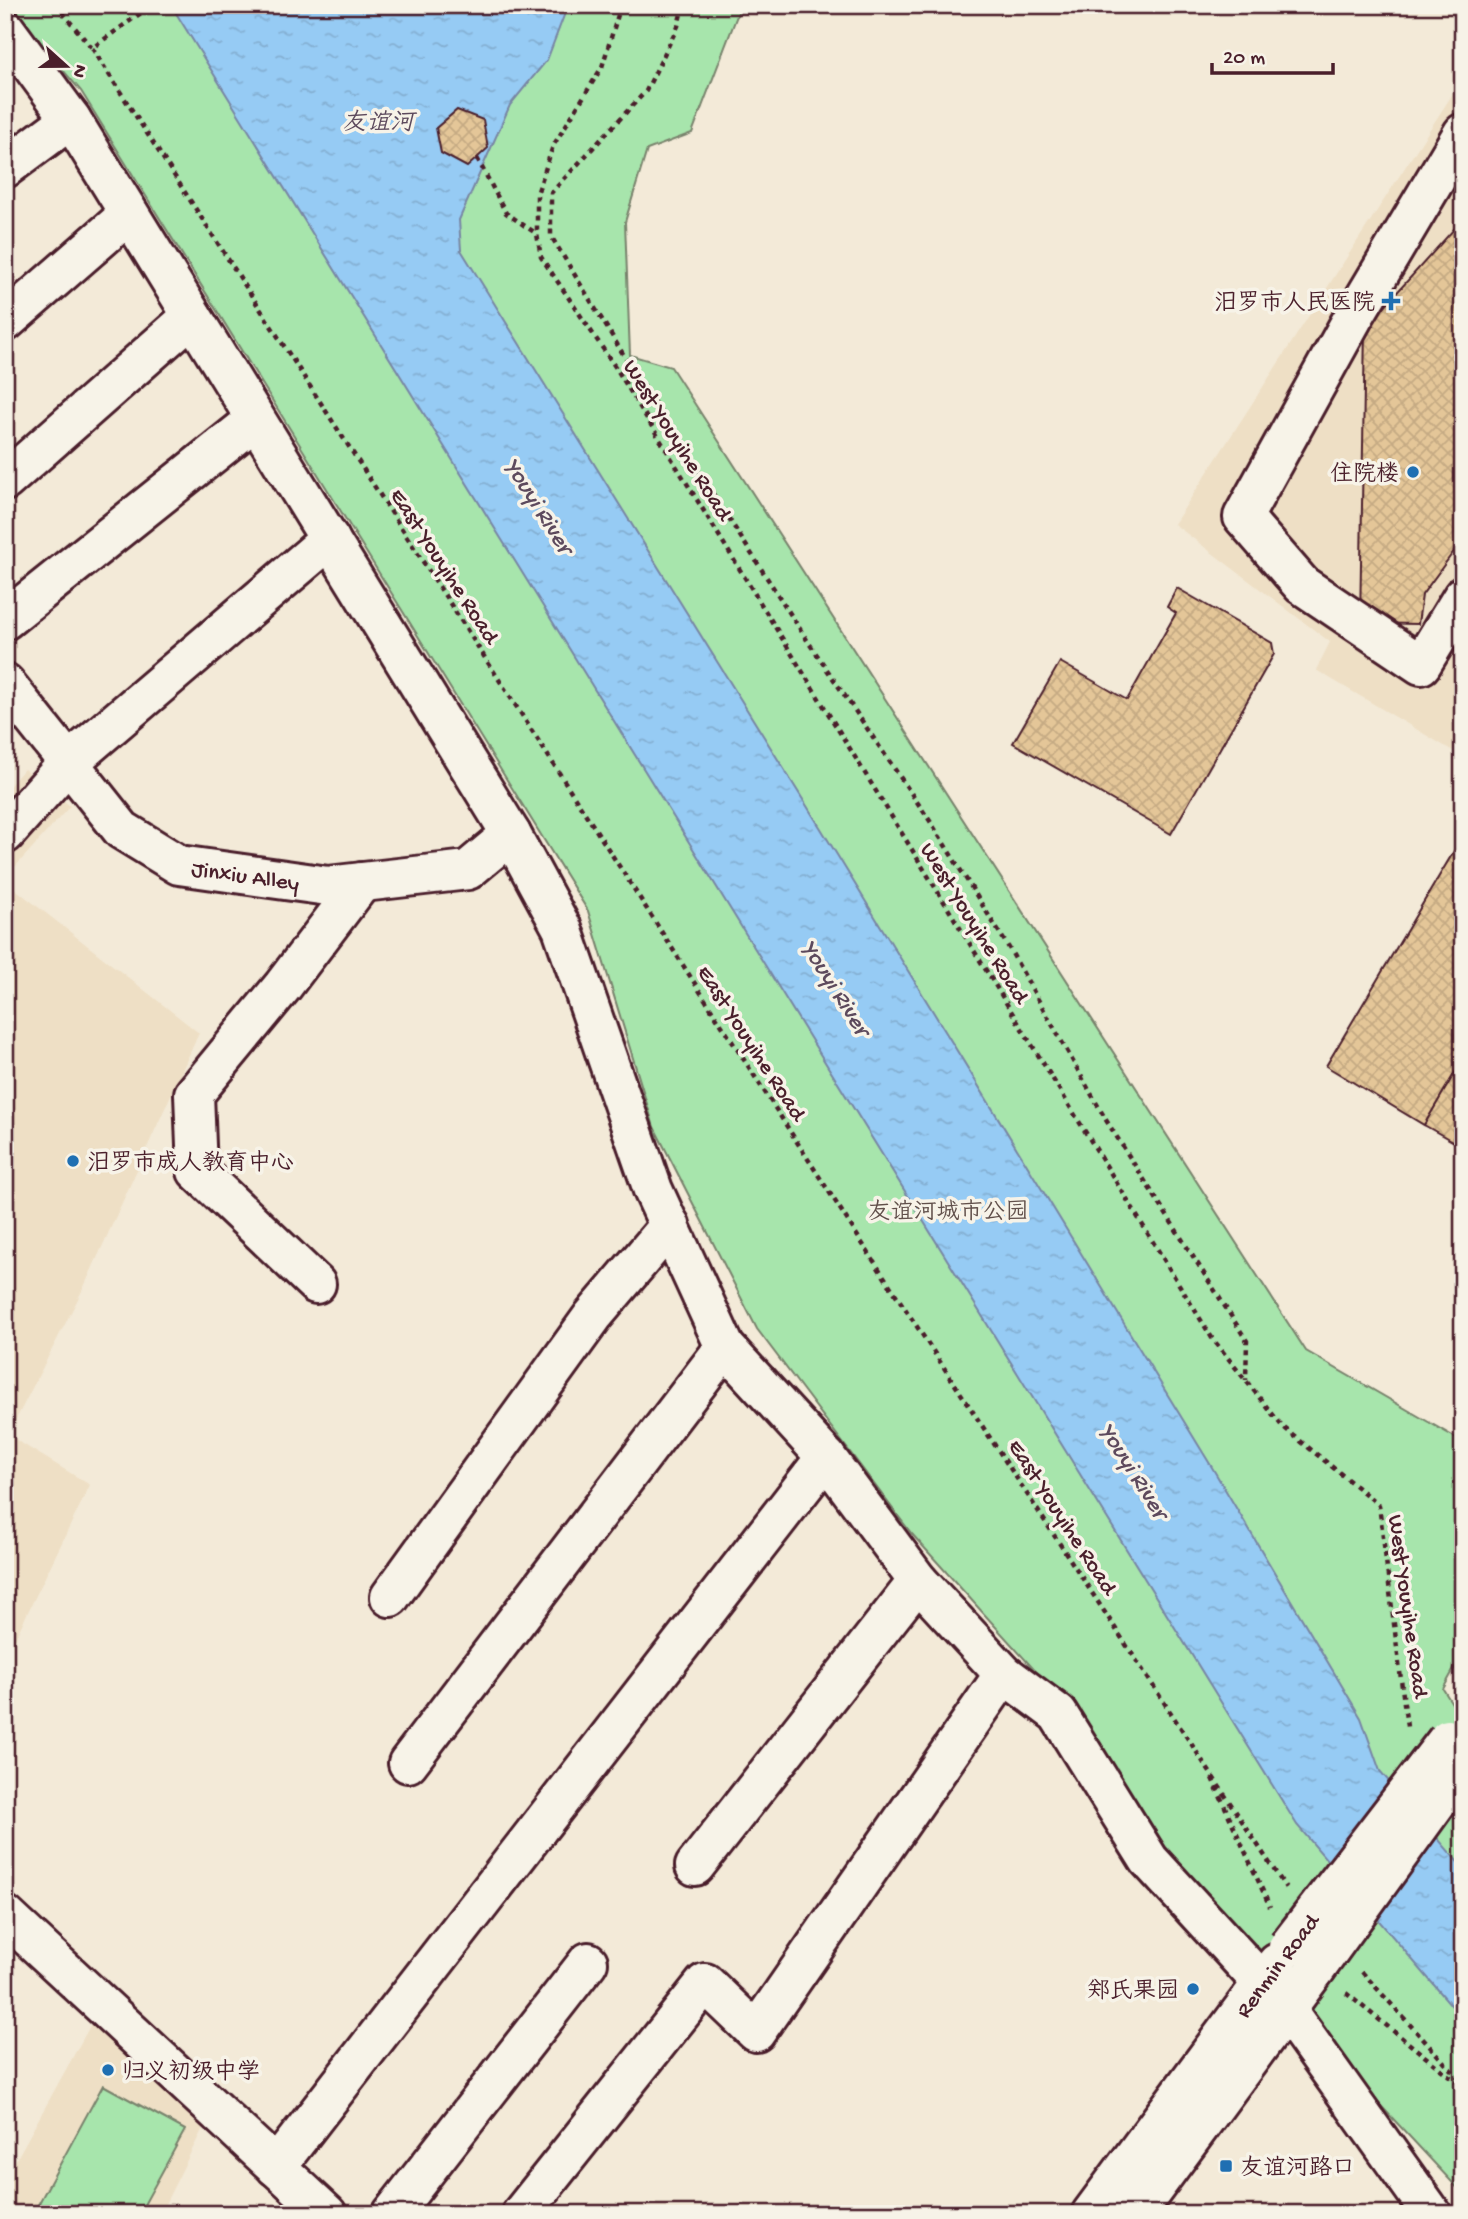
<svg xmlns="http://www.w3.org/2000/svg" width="1468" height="2219" viewBox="0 0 1468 2219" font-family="'Gochi Hand','LXGW WenKai TC',sans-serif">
<defs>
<pattern id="water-ripples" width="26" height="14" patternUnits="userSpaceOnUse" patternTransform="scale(1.75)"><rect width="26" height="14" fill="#96cbf4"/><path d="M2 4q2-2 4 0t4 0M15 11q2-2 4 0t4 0" fill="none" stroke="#83aed1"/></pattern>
<pattern id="building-cross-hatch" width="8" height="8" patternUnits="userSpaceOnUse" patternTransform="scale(1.75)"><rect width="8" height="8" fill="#e4c698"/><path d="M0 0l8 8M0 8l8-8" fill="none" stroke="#c5aa83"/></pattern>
</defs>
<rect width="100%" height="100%" fill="#f3ead8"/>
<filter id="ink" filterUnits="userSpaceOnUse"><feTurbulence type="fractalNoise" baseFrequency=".0143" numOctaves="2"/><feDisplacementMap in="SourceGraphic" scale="14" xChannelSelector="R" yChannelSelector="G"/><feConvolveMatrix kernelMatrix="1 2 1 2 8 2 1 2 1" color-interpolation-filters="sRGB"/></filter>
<g filter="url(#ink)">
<path fill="#eedfc5" d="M 1463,78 L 1463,735 L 1453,751 L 1316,670 L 1330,642 L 1174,524 Z
M 24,769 L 70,806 L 5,878 L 5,791 Z
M 5,881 L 199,1033 L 83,1289 L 8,1435 L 90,1485 L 5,1659 Z
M 96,2015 L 205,2124 L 160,2214 L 5,2214 L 5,2180 Z"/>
<path fill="#a7e5ac" stroke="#78826c" stroke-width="2" d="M 7,5 L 741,5 L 692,133 L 647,150 L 625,222 L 630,355 L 671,367 L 1306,1351 L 1463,1442 L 1463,1653 L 1443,1689 L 1463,1721 L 1463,2194 L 1343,2065 L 1158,1853 L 1068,1707 L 911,1533 L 757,1329 L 654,1127 L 588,911 L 81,91 Z
M 103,2085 L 185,2130 L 139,2214 L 33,2214 Z"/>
<path fill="url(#water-ripples)" stroke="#7886a4" stroke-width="2" d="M 171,5 L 568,5 L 547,60 L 510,105 L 459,220 L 461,250 L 820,827 L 1210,1464 L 1361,1718 L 1380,1771 L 1463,1868 L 1463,2019 L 1297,1825 Z"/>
<path fill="url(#building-cross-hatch)" stroke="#4a1f2b" stroke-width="2" d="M 457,110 L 483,120 L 488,148 L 467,167 L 441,153 L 436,128 Z
M 1463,219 L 1463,539 L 1422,595 L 1418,624 L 1360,623 L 1365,328 Z
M 1177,588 L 1272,643 L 1274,654 L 1171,834 L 1013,743 L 1060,662 L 1127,700 L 1176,613 L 1167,607 Z
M 1463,836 L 1463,1059 L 1424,1125 L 1326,1066 Z
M 1463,1059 L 1463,1147 L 1424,1125 Z"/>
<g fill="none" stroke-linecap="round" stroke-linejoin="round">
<g stroke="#4a1f2b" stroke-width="44">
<g id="minor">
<path d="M 5,29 L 71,119 L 511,834 L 562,928 L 653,1190 L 725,1347 L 826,1457 L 918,1581 L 1004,1674 L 1058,1714 L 1149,1860 L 1286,2009 L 1432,2214"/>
<path d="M 1463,133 L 1353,318 L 1243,517 L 1302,585 L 1421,665 L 1463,596"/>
<path d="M 5,168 L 71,119"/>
<path d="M 5,322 L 129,214"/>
<path d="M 5,481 L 192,316"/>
<path d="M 5,620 L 255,420"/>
<path id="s1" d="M 5,683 L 122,830 L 179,865 L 328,886 L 468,870 L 511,834"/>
<path d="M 5,834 L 68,763 L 330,539"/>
<path d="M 316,1284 L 197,1171 L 194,1094 L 283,986 L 362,882"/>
<path d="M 390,1597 L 593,1316 L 670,1225"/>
<path d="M 408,1763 L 725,1347"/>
<path d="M 695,1866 L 918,1581"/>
<path d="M 5,1915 L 327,2214"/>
<path d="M 276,2167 L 826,1457"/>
<path d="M 392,2214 L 588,1962"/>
<path d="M 521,2214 L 705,1983 L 756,2032 L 1004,1674"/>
<path d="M 1091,2214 L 1277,1963"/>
<path d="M 1135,2214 L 1316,1969"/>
</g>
</g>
<path stroke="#4a1f2b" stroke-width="4.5" stroke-dasharray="5 5" stroke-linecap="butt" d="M 56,5 L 92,48
M 136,5 L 141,13 L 92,48 L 864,1246 L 1286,1888
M 621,5 L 602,67 L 553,146 L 537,194 L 537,234 L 541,257 L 616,368 L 1212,1338 L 1282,1426 L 1379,1505 L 1407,1727
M 683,5 L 678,26 L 646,91 L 551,193 L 551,236 L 631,367 L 809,643 L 930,821 L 1009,948 L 1106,1120 L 1247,1341 L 1246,1380
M 477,158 L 506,213 L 537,234
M 1212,1778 L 1270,1907
M 1362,1972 L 1463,2083
M 1346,1993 L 1463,2087"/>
<use href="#minor" stroke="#f7f3e8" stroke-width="38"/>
<g stroke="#4a1f2b" stroke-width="44" stroke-linecap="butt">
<path id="minor-bridge" d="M 1288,1947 L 1448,1739
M 1316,1969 L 1460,1770"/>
</g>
<use href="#minor-bridge" stroke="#f7f3e8" stroke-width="38"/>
</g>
</g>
<g fill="#1f6fb2" stroke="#f7f3e8" stroke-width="2.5">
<path d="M1387.5 290.5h7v7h7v7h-7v7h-7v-7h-7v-7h7z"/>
<circle cx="1413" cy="472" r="7"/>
<circle cx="73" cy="1161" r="7"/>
<circle cx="1193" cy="1989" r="7"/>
<circle cx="108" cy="2070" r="7"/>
<rect x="1219" y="2159" width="14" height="14" rx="3.5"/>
</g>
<g text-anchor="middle" stroke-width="7" stroke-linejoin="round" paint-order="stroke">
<g font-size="23" fill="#4a1f2b" stroke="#f7f3e8" text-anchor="end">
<text x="1375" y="309">汨罗市人民医院</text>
<text x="1399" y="480">住院楼</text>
<text x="87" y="1169" text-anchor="start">汨罗市成人教育中心</text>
<text x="1179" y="1997">郑氏果园</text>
<text x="122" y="2078" text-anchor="start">归义初级中学</text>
<text x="1240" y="2174" text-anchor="start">友谊河路口</text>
</g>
<g font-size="23" fill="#4a1f2b" stroke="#f7f3e8">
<text transform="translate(679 439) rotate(58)" y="8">West Youyihe Road</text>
<text transform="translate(446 565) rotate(57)" y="8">East Youyihe Road</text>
<text dy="8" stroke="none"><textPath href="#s1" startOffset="322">Jinxiu Alley</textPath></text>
<text transform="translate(976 922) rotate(58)" y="8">West Youyihe Road</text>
<text transform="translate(753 1042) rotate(57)" y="8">East Youyihe Road</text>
<text transform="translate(1064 1516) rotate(57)" y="8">East Youyihe Road</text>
<text transform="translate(1410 1606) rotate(82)" y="8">West Youyihe Road</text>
<text transform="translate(1276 1965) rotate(-53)" y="8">Renmin Road</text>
</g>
<g font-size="23" fill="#61504b" stroke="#f7f3e8">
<text x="948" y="1218">友谊河城市公园</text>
</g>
<g font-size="24" font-style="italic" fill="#5d4a5d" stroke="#f7f3e8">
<text x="378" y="129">友谊河</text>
<text transform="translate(540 505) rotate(58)" y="8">Youyi River</text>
<text transform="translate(837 987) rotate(58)" y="8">Youyi River</text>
<text transform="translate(1135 1470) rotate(58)" y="8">Youyi River</text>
</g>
</g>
<rect width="1468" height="2219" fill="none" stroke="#f7f3e8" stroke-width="28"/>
<rect x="14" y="14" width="1440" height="2191" fill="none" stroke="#4a1f2b" stroke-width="2.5" filter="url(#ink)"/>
<g transform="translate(66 66) rotate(111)" stroke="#f7f3e8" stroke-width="5" paint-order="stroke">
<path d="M0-5L12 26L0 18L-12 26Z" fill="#4a1f2b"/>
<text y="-10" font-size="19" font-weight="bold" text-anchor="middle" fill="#4a1f2b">N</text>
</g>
<path d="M1212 63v10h121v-10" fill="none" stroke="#4a1f2b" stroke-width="3.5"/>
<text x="1223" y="63" font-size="21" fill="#4a1f2b" stroke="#f7f3e8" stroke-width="5" paint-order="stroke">20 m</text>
</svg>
